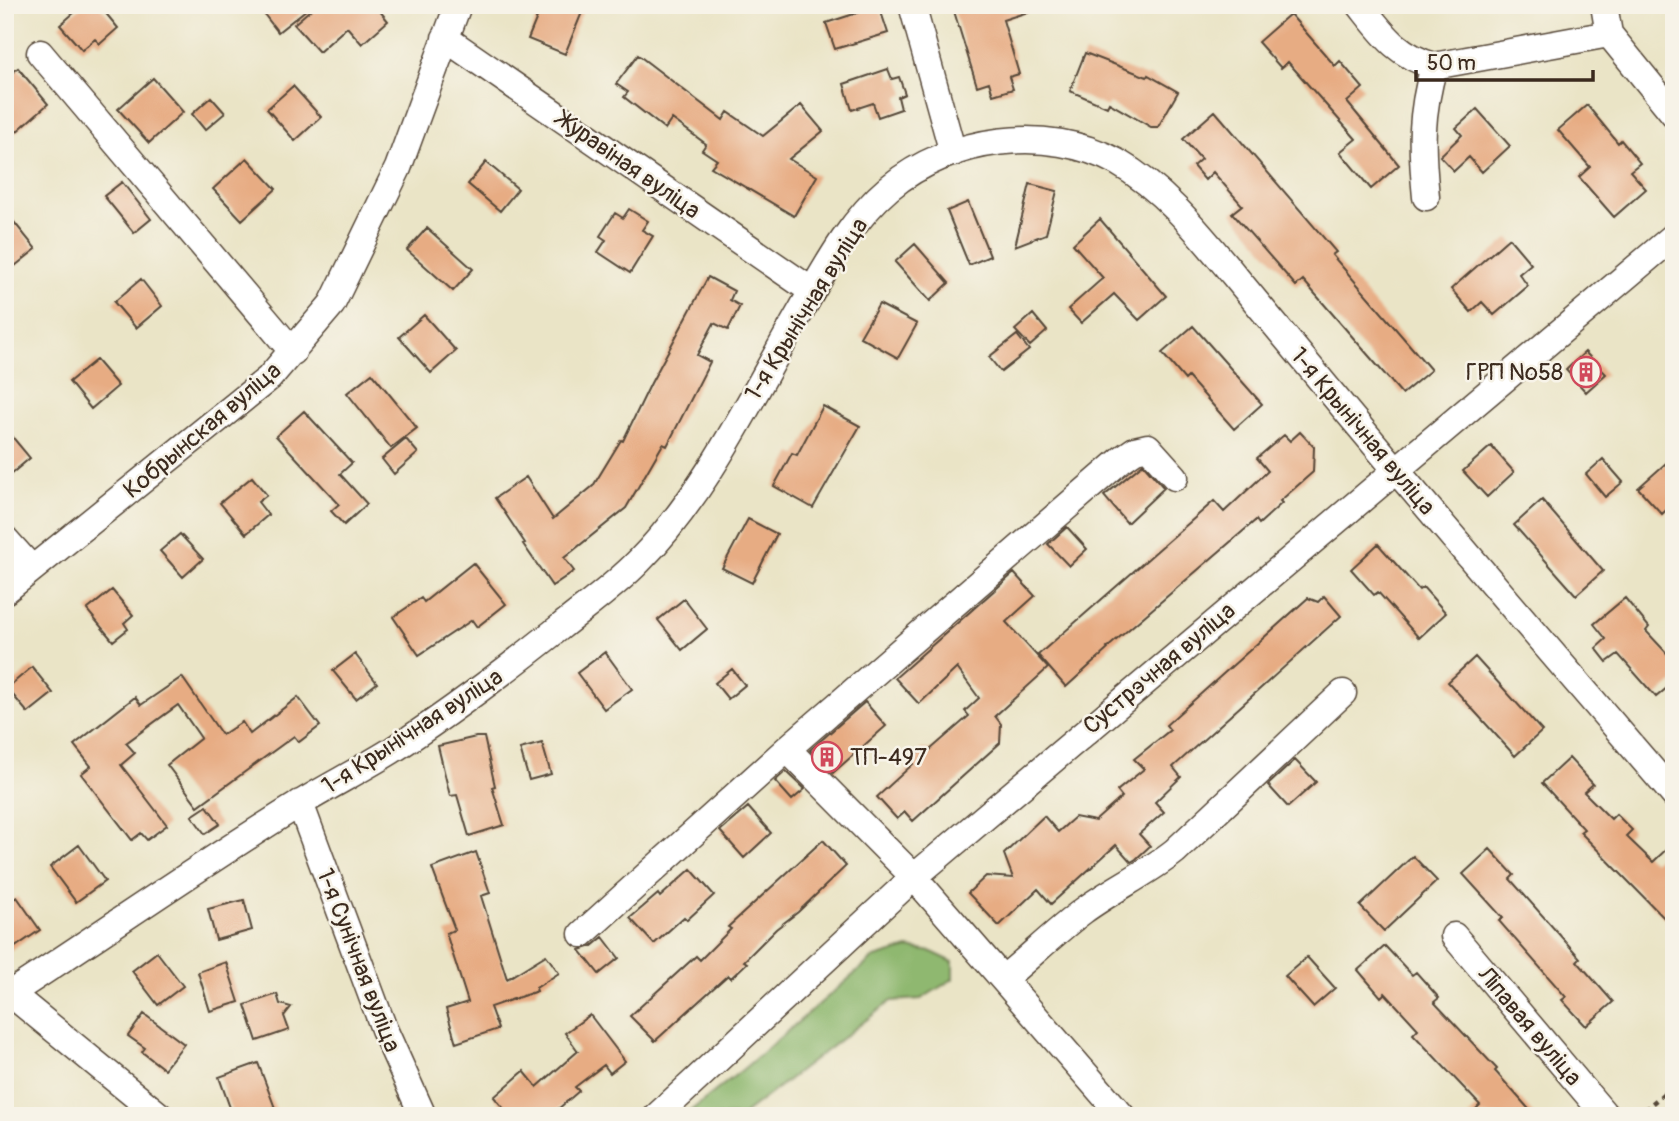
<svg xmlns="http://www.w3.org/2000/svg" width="1679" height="1121" viewBox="0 0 1679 1121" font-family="Pangolin,sans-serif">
<rect width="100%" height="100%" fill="#f7f3e8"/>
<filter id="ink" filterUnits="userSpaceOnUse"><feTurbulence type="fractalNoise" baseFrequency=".0143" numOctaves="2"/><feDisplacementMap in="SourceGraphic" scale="14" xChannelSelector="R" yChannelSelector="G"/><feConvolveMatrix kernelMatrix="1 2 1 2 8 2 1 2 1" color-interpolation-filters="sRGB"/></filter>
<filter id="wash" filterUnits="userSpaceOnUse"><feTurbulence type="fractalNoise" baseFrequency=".00686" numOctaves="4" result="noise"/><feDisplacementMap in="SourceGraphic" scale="28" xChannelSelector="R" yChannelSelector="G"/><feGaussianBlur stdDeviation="1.57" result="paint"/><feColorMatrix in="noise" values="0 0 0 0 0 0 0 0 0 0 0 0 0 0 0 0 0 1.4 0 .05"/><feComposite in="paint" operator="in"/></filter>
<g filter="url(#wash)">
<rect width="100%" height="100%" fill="#eae4c6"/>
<path fill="#8fb86f" stroke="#657146" stroke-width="2" d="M 908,948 L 932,952 L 953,962 L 953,979 L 921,999 L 891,1001 L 741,1116 L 684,1116 L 742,1070 L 872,959 Z"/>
<g id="blocks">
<path fill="#e7ac83" d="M 83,5 L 99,5 L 118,28 L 100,44 L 95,39 L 82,50 L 60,25 Z
M 257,5 L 312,5 L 278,32 Z
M 316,5 L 375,5 L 388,21 L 362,44 L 347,27 L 319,52 L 294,24 Z
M 542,5 L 585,5 L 565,54 L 528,39 Z
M 963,5 L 1036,5 L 1037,9 L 1003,20 L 1019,74 L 1009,77 L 1013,89 L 993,95 L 989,82 L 977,86 L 953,8 Z
M 879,6 L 888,33 L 835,49 L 826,23 Z
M 1290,14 L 1335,66 L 1340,61 L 1363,88 L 1347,102 L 1399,165 L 1371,189 L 1340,152 L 1356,139 L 1288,62 L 1281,68 L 1258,42 Z
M 1085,53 L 1147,77 L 1148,75 L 1178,92 L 1158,127 L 1151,127 L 1109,103 L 1107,107 L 1070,91 Z
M 638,55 L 723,120 L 728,112 L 763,136 L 801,105 L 823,131 L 789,159 L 817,176 L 794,216 L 711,167 L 717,160 L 702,150 L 706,144 L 672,119 L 665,129 L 624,97 L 628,92 L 616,84 Z
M 18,68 L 48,104 L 15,133 L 5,121 L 5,79 Z
M 888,69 L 892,79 L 899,77 L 905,94 L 898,97 L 901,109 L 878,117 L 873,103 L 852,110 L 844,84 Z
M 153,78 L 183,112 L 149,143 L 118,109 Z
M 293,86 L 321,117 L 295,141 L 267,109 Z
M 211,97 L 225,113 L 205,130 L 192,114 Z
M 1587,105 L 1618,143 L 1621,140 L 1640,163 L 1630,171 L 1646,189 L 1614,217 L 1579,177 L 1590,167 L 1558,130 Z
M 1477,109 L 1510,146 L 1482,172 L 1469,157 L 1454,171 L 1440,156 L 1462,135 L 1456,128 Z
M 1215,111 L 1336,252 L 1332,255 L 1431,370 L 1402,394 L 1303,280 L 1296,286 L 1232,213 L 1242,205 L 1213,172 L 1205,180 L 1193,166 L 1201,159 L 1183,139 Z
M 247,158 L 276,189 L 242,220 L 213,189 Z
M 486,162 L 518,189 L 500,211 L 468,184 Z
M 122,182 L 151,219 L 134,233 L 104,196 Z
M 1030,184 L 1057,191 L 1046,234 L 1015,246 Z
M 968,202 L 990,256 L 969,265 L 947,211 Z
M 629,209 L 648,221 L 642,230 L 653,236 L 630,273 L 598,252 L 606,240 L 600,236 L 615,213 L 623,218 Z
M 5,211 L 36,249 L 5,274 Z
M 1100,219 L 1166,296 L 1139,320 L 1114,294 L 1081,323 L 1068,309 L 1103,278 L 1073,244 Z
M 427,228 L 473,269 L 453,291 L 407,250 Z
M 1509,238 L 1531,264 L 1519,274 L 1528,286 L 1494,315 L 1482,302 L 1471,312 L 1451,289 Z
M 915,244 L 949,283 L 930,301 L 895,262 Z
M 708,277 L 734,291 L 730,300 L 740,306 L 728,330 L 714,323 L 697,355 L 710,362 L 667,446 L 663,444 L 626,508 L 564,558 L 574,571 L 552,586 L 523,544 L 525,543 L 495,498 L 526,477 L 553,519 L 593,486 L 621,440 L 623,441 L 651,383 Z
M 141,279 L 162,306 L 136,328 L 114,302 Z
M 879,304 L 917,324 L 898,358 L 860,337 Z
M 1033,314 L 1047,331 L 1030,346 L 1015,330 Z
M 424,315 L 456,351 L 431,373 L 399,337 Z
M 1193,326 L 1262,404 L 1234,429 L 1188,377 L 1185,380 L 1162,353 Z
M 1017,335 L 1029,350 L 1001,372 L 989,357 Z
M 1585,352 L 1606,374 L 1586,392 L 1566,370 Z
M 96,360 L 118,386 L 91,409 L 69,382 Z
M 372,373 L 417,428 L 391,448 L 347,393 Z
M 823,406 L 860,426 L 813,508 L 774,486 L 792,453 L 797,455 Z
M 304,411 L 352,463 L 340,474 L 367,504 L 344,525 L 331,511 L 339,504 L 276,436 Z
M 5,428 L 30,458 L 5,479 Z
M 1300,432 L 1314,447 L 1313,472 L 1280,501 L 1282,503 L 1259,524 L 1256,520 L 1107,648 L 1108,649 L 1066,687 L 1038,655 L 1214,501 L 1224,512 L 1268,471 L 1257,458 L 1284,435 L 1290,441 Z
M 406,439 L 418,453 L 394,474 L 382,459 Z
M 1491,446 L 1514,472 L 1487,497 L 1463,471 Z
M 1674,456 L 1674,503 L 1662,514 L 1638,488 Z
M 1603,459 L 1623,482 L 1605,497 L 1586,474 Z
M 1143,464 L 1164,488 L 1127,523 L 1104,496 Z
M 252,477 L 267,495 L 258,502 L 268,515 L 246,534 L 220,503 Z
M 1542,500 L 1603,571 L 1576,595 L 1514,525 Z
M 748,519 L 777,534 L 752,583 L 722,568 Z
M 1067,527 L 1087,549 L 1069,566 L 1048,544 Z
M 180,534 L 203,559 L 183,577 L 160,551 Z
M 1378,544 L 1419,590 L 1423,587 L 1446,613 L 1419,638 L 1378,592 L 1374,595 L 1351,569 Z
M 473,563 L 506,604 L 477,627 L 472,620 L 419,655 L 393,617 L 421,598 L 424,602 Z
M 1014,573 L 1035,596 L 1006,622 L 1048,668 L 995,716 L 1001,724 L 1000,743 L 913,821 L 905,812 L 897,819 L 877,797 L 913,764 L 909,760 L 921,749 L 930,750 L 969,716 L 965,711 L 979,698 L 957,668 L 919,704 L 895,678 Z
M 112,590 L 133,615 L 124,623 L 128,629 L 113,641 L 87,610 Z
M 1324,596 L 1341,616 L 1173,767 L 1181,777 L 1155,802 L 1164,812 L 1139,834 L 1150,846 L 1136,859 L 1131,862 L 1116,845 L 1051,904 L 1038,889 L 999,926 L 968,893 L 986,876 L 1013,878 L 1004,854 L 1044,816 L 1058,832 L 1075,817 L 1095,821 L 1122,797 L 1117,791 L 1144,769 L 1134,759 L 1170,730 L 1166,725 L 1308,598 L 1318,602 Z
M 1625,598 L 1649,627 L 1646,631 L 1674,661 L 1674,682 L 1656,697 L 1618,654 L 1607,662 L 1596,648 L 1606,639 L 1594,624 Z
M 684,599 L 707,629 L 682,650 L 658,620 Z
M 605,652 L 632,689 L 604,709 L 577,673 Z
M 355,654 L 377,683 L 356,699 L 333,671 Z
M 1475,657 L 1542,731 L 1515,756 L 1448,682 Z
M 32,667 L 53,693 L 28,713 L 7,688 Z
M 732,669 L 745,685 L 728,699 L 715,683 Z
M 182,677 L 222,735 L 242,722 L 250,734 L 298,697 L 320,726 L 299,742 L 294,736 L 198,806 L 167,765 L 201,738 L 178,705 L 126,743 L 135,753 L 121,765 L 167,825 L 147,840 L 141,833 L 132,840 L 81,774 L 91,766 L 74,745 L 135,697 L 141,705 Z
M 865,702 L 886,726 L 833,773 L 810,750 Z
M 476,737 L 484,737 L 495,786 L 492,787 L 504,825 L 469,836 L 457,795 L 450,796 L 438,746 Z
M 542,743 L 551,774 L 529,780 L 520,749 Z
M 1569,758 L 1593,784 L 1584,792 L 1611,819 L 1616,814 L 1632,830 L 1626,836 L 1653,862 L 1674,842 L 1674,928 L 1580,832 L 1584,829 L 1542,783 Z
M 1295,760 L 1316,782 L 1288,807 L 1268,785 Z
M 786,771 L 805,789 L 792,800 L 775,781 Z
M 207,806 L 220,824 L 205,834 L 192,816 Z
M 748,807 L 771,833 L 744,858 L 720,831 Z
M 823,840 L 846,866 L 798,912 L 776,929 L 744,961 L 747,963 L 731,978 L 728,975 L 655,1041 L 630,1016 L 696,956 L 700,960 L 731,929 L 728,927 Z
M 79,845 L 105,881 L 76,902 L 50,867 Z
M 1490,849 L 1514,875 L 1510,879 L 1580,958 L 1577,961 L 1613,1002 L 1586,1026 L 1562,1000 L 1566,997 L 1499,921 L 1503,918 L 1463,874 Z
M 476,852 L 490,893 L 481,896 L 507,979 L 546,955 L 559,973 L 536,988 L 537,991 L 490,1007 L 498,1029 L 456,1043 L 446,1009 L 468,1002 L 446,933 L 455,930 L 432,868 Z
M 1413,856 L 1437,881 L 1384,931 L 1360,906 Z
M 691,869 L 714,895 L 687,920 L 684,917 L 654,944 L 630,918 L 658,894 L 660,897 Z
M 17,897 L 40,930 L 5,954 L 5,905 Z
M 244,900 L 252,930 L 216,940 L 208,909 Z
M 603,937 L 619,958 L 599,974 L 580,950 L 592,946 Z
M 1385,946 L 1412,975 L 1416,972 L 1439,998 L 1434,1002 L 1497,1069 L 1495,1071 L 1535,1116 L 1469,1116 L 1480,1105 L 1413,1034 L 1418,1029 L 1385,993 L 1381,997 L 1358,970 Z
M 157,952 L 183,986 L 158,1005 L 132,971 Z
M 1307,957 L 1335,988 L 1313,1007 L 1285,976 Z
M 226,962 L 239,1002 L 210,1011 L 198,972 Z
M 277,994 L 280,1004 L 291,1007 L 284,1016 L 289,1030 L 257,1041 L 245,1005 Z
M 144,1014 L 184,1044 L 164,1069 L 142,1052 L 145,1048 L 128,1036 Z
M 590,1015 L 625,1061 L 610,1073 L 604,1065 L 575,1087 L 579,1091 L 550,1116 L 510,1116 L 494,1097 L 524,1071 L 537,1087 L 578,1051 L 565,1033 Z
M 258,1063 L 278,1116 L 233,1116 L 219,1077 Z"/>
</g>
</g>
<g filter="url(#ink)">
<use href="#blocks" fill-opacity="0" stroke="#554637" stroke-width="2"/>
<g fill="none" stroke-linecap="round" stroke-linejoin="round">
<g stroke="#554637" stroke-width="29">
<path id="minor" d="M 912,5 L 953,153
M 1360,5 C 1383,34 1397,55 1434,66 L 1609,34
M 1604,5 L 1609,34 L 1674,114
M 445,38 L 812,291
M 40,53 L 293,352
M 1426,197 C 1421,146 1420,116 1434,66
M 5,539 L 32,569
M 5,591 L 269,378 L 332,304 L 398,168 L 458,5
M 787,749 L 914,877 L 1122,1116
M 300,803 L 384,1029 L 423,1116
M 582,934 L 787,749 L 1122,459 L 1135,450 L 1148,447 L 1175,477
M 1454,936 L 1606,1116
M 1003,979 C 1030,957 1055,932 1083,911 C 1113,889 1146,874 1175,851 L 1343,693
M 5,989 L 160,1116
M 11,993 C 108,930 203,863 301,803 C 331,785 362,769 391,751 C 450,713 505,671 559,628 C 586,606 615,586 639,561 C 706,494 754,392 802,309 C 826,267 851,220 889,188 C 950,137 1047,124 1117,162 C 1164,189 1199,233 1233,274 C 1265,313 1297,351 1329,390 C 1442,526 1558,660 1674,795
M 657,1116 L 914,877 L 1674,236"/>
</g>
<path stroke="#554637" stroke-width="4.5" stroke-dasharray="5 5" stroke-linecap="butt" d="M 1637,1116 L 1674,1085"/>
<use href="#minor" stroke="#fff" stroke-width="26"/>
</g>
</g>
<defs>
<g id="building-ring" transform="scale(1.575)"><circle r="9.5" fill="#f7f3e8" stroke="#d1495b" stroke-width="1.5"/><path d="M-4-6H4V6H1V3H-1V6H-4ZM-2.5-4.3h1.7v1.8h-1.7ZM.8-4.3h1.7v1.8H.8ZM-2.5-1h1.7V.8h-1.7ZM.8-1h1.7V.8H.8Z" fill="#d1495b"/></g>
</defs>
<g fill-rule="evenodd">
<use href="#building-ring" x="1586" y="372"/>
<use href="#building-ring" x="827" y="757"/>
</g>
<g text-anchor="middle" stroke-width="5" stroke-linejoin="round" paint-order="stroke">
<g font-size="24" fill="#3b2a1e" stroke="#f7f3e8">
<text transform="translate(629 165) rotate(35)" y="8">Журавіная вуліца</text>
<text transform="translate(806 309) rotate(-58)" y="8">1-я Крынічная вуліца</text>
<text transform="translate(202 430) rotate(-40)" y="8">Кобрынская вуліца</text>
<text transform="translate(1363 431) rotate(50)" y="8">1-я Крынічная вуліца</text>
<text transform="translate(1159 668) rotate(-40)" y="8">Сустрэчная вуліца</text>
<text transform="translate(412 731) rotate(-33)" y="8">1-я Крынічная вуліца</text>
<text transform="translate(359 960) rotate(69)" y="8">1-я Сунічная вуліца</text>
<text transform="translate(1530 1026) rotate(50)" y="8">Ліпавая вуліца</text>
</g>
<g font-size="24" fill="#3b2a1e" stroke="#f7f3e8" text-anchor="end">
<text x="1563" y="380">ГРП №58</text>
<text x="850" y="765" text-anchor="start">ТП-497</text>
</g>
</g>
<rect width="1679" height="1121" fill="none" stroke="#f7f3e8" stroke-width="28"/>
<path d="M1416 70v10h177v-10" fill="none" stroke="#3b2a1e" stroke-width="3.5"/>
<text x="1427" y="70" font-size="21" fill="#3b2a1e" stroke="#f7f3e8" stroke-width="5" paint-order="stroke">50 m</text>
</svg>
